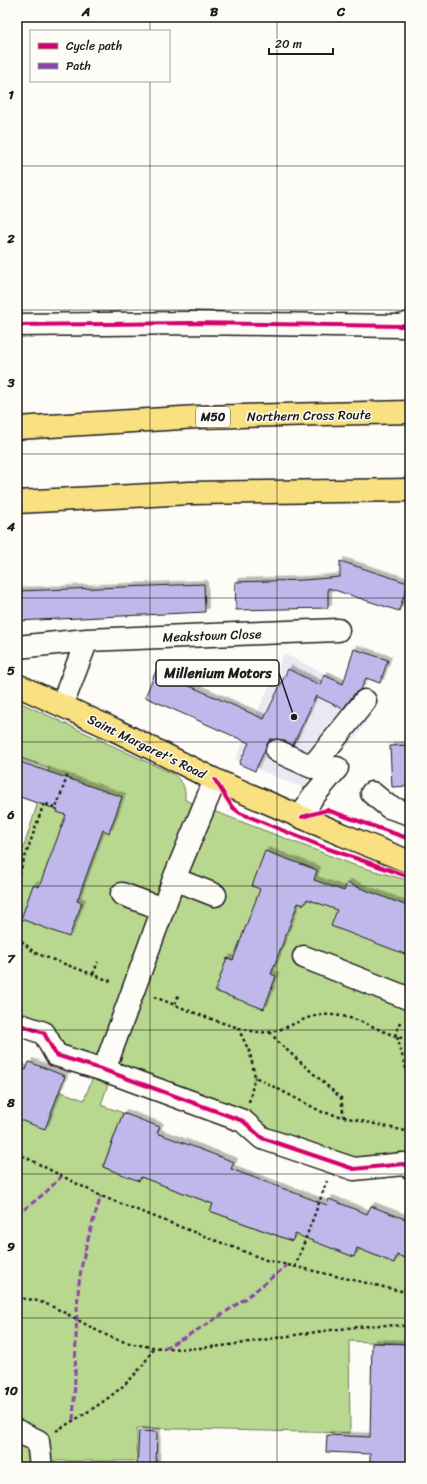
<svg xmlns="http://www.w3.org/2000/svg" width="427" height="1484" viewBox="0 0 427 1484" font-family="Sriracha,sans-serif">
<defs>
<filter id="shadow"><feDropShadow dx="3.5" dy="-3.5" stdDeviation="0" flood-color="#0004"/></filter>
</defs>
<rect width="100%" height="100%" fill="#fdfcf7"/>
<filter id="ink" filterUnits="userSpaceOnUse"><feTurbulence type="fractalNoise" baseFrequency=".025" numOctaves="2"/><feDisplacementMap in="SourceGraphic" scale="8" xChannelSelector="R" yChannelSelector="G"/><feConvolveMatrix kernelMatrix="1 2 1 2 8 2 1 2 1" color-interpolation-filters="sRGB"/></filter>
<g filter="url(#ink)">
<path fill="#ebe8f3" d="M 284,654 L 379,699 L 361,731 L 309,787 L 303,788 L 235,760 Z"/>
<path fill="#b8d78f" stroke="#6a7a56" d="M 17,701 L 173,774 C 183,782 186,787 185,800 L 354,865 L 410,881 L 410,1166 L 354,1168 L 56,1054 L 17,1023 L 17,847 L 23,849 L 49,768 L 17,757 Z
M 92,1079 L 108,1084 L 101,1105 L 123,1113 L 103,1167 L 139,1180 L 141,1177 L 213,1204 L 210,1211 L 292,1241 L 295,1234 L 357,1248 L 394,1263 L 397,1255 L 410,1260 L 410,1344 L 349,1341 L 350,1433 L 137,1428 L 137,1461 L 42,1461 L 17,1431 L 17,1119 L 59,1091 L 84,1100 Z
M 17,1441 C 27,1447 32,1455 31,1467 L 17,1467 Z"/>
<path fill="#c0b8ea" stroke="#1c1c1c" filter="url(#shadow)" d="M 340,561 L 408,583 L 399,611 L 328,588 L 328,608 L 236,610 L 235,582 L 304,580 L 340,577 Z
M 204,584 L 205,612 L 17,621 L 17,591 Z
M 354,649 L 388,660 L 380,683 L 366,678 L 361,689 L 355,693 L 343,709 L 316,696 L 293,745 L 282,740 L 270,739 L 255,771 L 239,764 L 249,743 L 145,697 L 156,671 L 264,719 L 288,669 L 320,685 L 324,675 L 343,684 Z
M 410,745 L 410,786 L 392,787 L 390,746 Z
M 17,761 L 122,797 L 109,833 L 103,830 L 77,901 L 82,903 L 69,937 L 21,919 L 33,885 L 39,887 L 66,815 L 57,812 L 58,810 L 17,796 Z
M 265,851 L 317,870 L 314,880 L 344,891 L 347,883 L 410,907 L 410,956 L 331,926 L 337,910 L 307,899 L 304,905 L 298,903 L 271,974 L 276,976 L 264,1009 L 215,991 L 227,958 L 233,960 L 260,889 L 252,886 Z
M 29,1062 L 65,1076 L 45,1129 L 17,1119 L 17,1066 L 26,1070 Z
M 123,1113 L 160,1127 L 157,1133 L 234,1162 L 231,1169 L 327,1205 L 329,1199 L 367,1214 L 371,1206 L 410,1221 L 410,1260 L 397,1255 L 394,1263 L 357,1248 L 354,1257 L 295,1234 L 292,1241 L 210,1211 L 213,1204 L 141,1177 L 139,1181 L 103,1167 Z
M 372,1343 L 410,1344 L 410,1467 L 370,1467 L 370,1454 L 326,1452 L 327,1435 L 370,1437 Z
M 139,1431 L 157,1432 L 156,1467 L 137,1467 Z"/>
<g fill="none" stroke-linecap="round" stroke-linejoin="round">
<g stroke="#1c1c1c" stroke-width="25">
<path id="minor" d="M 17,325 L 190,323 L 401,326 L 410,323
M 17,647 L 87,640 L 338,630
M 62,705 L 87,640
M 277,751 L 312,767 L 365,701
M 372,793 L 389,807 L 410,814
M 302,817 L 311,799 L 337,768
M 174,879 L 215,895
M 122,894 L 163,909
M 304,957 L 410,999
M 17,1024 L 44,1033 L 56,1055 L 104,1070 L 243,1121 L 262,1138 L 354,1169 L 403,1164 L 410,1167
M 104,1070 L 174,879 L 215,780
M 17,1431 L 38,1441 L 41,1467"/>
</g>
<g stroke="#1c1c1c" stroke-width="25">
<path id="major" d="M 17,685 L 115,730 L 215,780 L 343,835 L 410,862"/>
</g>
<g stroke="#1c1c1c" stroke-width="25">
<path id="highway" d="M 17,428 L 198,417 L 410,412
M 17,502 L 190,493 L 410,490"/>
</g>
<path stroke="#1c1c1c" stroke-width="2.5" stroke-dasharray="3 3" stroke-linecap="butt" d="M 17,880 L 44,803 L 56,808 L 68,774
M 17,937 L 35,953 L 113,982
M 93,974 L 98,962
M 154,997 C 180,1006 245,1036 270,1032 C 293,1028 305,1013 332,1015 C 360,1016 383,1035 410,1040
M 175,1004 L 179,994
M 238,1028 L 250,1053 L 255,1077 L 322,1112 L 410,1132
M 270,1032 L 280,1044 L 341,1098 L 344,1118
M 395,1036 L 401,1019
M 397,1037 L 410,1083
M 249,1102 L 255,1077
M 17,1153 L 101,1196 L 266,1260 L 410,1293
M 295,1267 L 327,1181
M 17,1299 C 49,1295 89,1332 122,1341 C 171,1355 219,1347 269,1339 C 301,1334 335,1329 368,1326 C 382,1324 396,1326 410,1326
M 56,1431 C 91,1410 135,1386 153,1348
M 243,1467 L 243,1461"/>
<use href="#minor" stroke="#fdfcf7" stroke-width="22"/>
<use href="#major" stroke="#f9e181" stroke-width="22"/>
<use href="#highway" stroke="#f9e181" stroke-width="22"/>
<path stroke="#8e44ad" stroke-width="3" stroke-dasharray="6 3" stroke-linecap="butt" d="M 17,1215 L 46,1192 L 61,1177
M 164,1348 C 210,1325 247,1299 287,1265
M 73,1420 C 76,1378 75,1336 78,1295 C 80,1261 91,1228 101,1196"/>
<g stroke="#fdfcf7" stroke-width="6">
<path id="cycleway" d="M 17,325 L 190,323 L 401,326 L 410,323
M 215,780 L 232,807 L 240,813 L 326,848 L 410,877
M 302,817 L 327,810 L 410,839
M 17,1024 L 44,1033 L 56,1055 L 104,1070 L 243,1121 L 262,1138 L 354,1169 L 403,1164 L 410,1167"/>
</g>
<use href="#cycleway" stroke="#d6006c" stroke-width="4"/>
</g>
</g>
<path fill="none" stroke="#1c1c1c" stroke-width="1" stroke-opacity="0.55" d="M 150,17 L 150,31M 277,17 L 277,1467M 150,81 L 150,1467M 17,166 L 410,166M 17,310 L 410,310M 17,454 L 410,454M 17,598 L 410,598M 17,742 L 410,742M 17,886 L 410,886M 17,1030 L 410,1030M 17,1174 L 410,1174M 17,1318 L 410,1318"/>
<g text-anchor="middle" stroke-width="3" stroke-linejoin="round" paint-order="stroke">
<rect fill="#fdfcf7" stroke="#605f5e" stroke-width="1" x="196" y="407" width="34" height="20" rx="3"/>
<g font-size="12" font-weight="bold" fill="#1c1c1c">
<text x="213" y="421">M50</text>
</g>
<g font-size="13" fill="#1c1c1c" stroke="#fdfcf7">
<text transform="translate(309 415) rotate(-1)" y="5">Northern Cross Route</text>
<text transform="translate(212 635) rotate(-2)" y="5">Meakstown Close</text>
<text transform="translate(147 746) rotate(26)" y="5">Saint Margaret's Road</text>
</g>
</g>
<path fill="none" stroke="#1c1c1c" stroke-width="1.5" d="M294 717L279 673"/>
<circle fill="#1c1c1c" stroke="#fdfcf7" stroke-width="1.5" cx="294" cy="717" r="4"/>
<rect fill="#fdfcf7" stroke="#1c1c1c" stroke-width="1.5" x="156" y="660" width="123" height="26" rx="4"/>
<g font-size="14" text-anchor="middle" font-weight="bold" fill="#1c1c1c">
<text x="218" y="678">Millenium Motors</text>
</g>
<rect width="427" height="1484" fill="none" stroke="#fdfcf7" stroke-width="44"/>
<rect x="30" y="30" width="140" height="52" fill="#fdfcf7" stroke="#a3a29f"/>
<rect x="38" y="43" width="20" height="6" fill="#d6006c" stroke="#a3a29f"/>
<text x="66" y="50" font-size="12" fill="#1c1c1c">Cycle path</text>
<rect x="38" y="63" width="20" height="6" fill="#8e44ad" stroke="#a3a29f"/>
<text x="66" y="70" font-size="12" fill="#1c1c1c">Path</text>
<path d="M269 48v6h64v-6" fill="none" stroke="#1c1c1c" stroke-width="2"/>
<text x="275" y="48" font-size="12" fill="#1c1c1c" stroke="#fdfcf7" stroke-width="3" paint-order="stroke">20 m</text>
<rect x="22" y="22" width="383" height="1440" fill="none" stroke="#1c1c1c" stroke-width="1.5"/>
<g font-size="13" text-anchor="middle" font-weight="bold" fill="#1c1c1c">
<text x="86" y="16">A</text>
<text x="214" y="16">B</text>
<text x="341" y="16">C</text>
<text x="11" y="99">1</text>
<text x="11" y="243">2</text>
<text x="11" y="387">3</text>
<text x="11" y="531">4</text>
<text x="11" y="675">5</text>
<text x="11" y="819">6</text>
<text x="11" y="963">7</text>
<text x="11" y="1107">8</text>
<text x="11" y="1251">9</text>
<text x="11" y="1395">10</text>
</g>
</svg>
